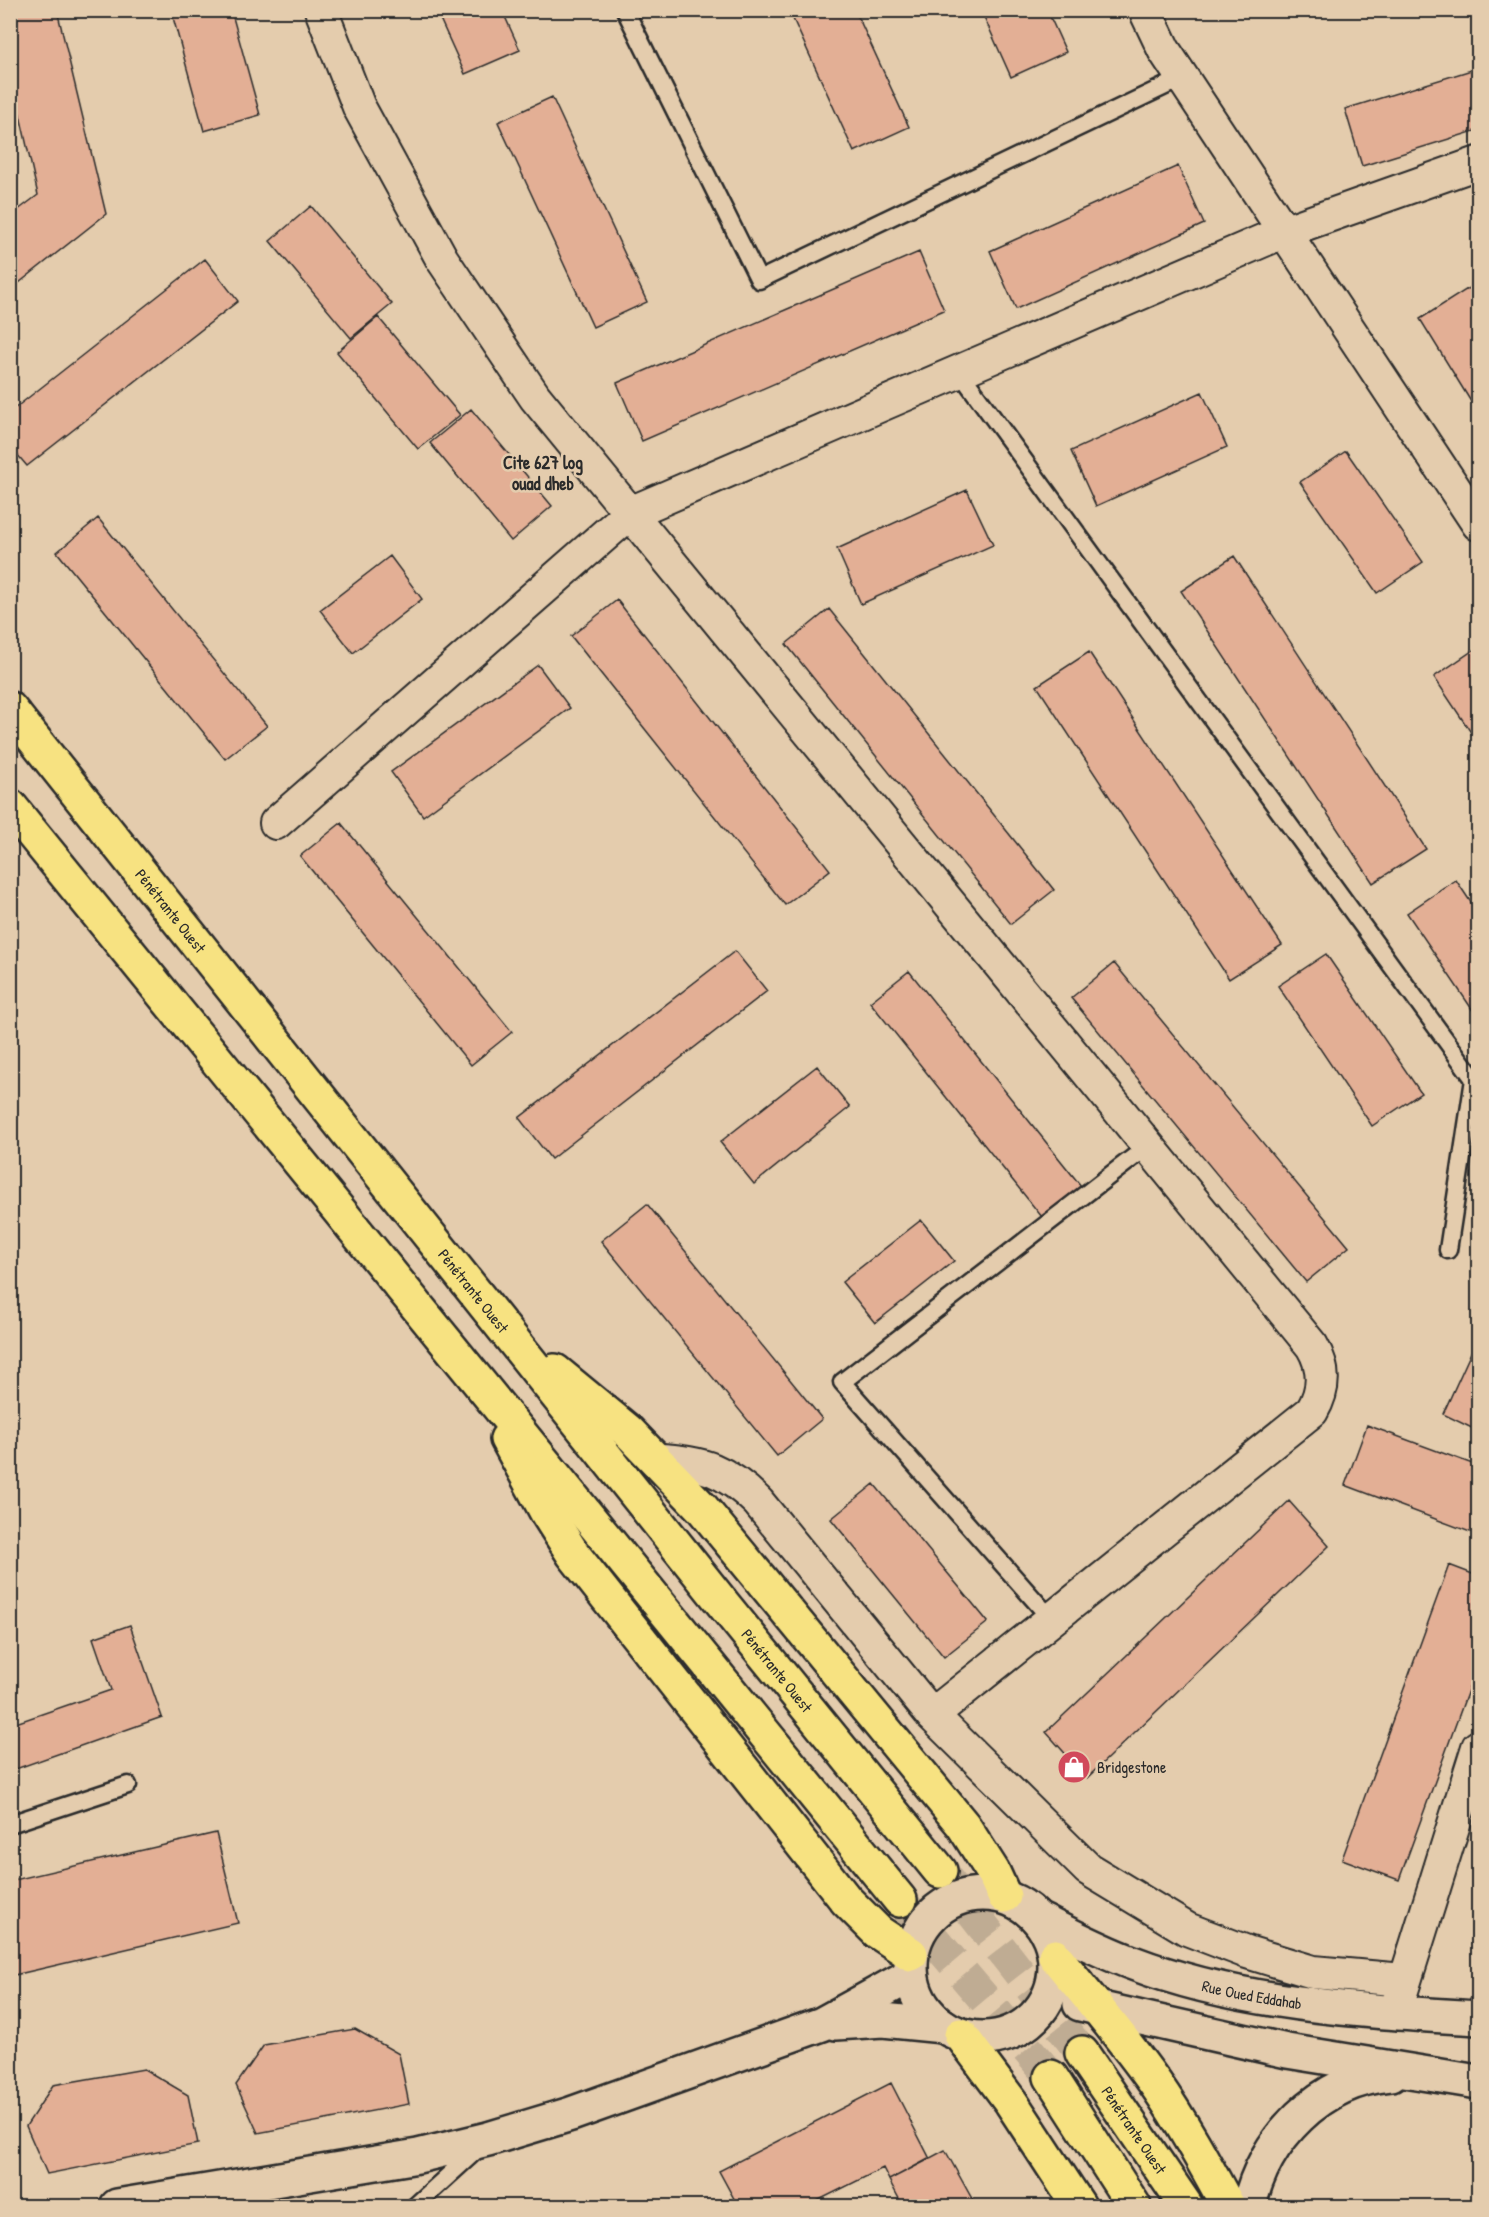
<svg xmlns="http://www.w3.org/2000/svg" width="1489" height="2217" viewBox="0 0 1489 2217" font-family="'Patrick Hand',sans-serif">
<rect width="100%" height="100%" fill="#e4ccad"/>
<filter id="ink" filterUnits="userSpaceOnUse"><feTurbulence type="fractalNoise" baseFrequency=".0167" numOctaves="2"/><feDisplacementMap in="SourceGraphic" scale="12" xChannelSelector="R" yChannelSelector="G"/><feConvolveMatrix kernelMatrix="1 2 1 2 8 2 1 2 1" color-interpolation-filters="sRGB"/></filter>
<g filter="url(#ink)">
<path fill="#e3af95" stroke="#2b2b2b" stroke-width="1.5" d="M 10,10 L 57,10 L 106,214 L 10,290 L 10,216 L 38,195 L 10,71 Z
M 171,10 L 231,10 L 260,115 L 204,131 Z
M 436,10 L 502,10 L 520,50 L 465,74 Z
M 789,10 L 855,10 L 909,127 L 854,152 Z
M 981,10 L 1047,10 L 1066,52 L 1011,77 Z
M 1478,68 L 1478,130 L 1362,166 L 1345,109 Z
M 552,97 L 647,302 L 593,327 L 498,122 Z
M 1178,166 L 1204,224 L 1016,309 L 990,251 Z
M 311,206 L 392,304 L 351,338 L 270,241 Z
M 919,252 L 944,310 L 642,441 L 617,383 Z
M 205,259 L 238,301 L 27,466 L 10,446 L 10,412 Z
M 1478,282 L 1478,413 L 1420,319 Z
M 378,317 L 460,415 L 418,449 L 337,352 Z
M 1202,392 L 1227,447 L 1096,506 L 1071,451 Z
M 471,409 L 552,506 L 511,541 L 430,443 Z
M 1346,451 L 1423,562 L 1377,593 L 1300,482 Z
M 967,490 L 993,545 L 861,604 L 837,549 Z
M 98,518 L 267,726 L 225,759 L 57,552 Z
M 390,556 L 422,599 L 353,653 L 320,610 Z
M 1234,556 L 1426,849 L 1373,883 L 1181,591 Z
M 617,600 L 830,870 L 785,905 L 571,636 Z
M 829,609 L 1054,890 L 1011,924 L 786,644 Z
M 1478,647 L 1478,743 L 1434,677 Z
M 1089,652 L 1282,945 L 1229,979 L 1037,686 Z
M 538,665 L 570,708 L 423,816 L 391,772 Z
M 341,823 L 512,1032 L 471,1065 L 300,856 Z
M 1456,880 L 1478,913 L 1478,1018 L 1407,913 Z
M 735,951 L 767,991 L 551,1159 L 519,1118 Z
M 1326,954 L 1421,1093 L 1372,1126 L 1278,986 Z
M 1114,963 L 1349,1247 L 1306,1282 L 1071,998 Z
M 909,971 L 1081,1186 L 1042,1217 L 870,1002 Z
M 817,1066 L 850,1107 L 754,1184 L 720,1142 Z
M 647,1204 L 822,1419 L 777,1456 L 601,1241 Z
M 921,1220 L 954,1261 L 875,1323 L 842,1282 Z
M 1478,1337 L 1478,1431 L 1443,1414 Z
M 1367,1425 L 1478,1466 L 1478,1535 L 1345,1485 Z
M 874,1484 L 988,1622 L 944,1657 L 831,1519 Z
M 1289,1501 L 1329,1546 L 1087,1778 L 1046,1732 Z
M 1449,1565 L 1478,1576 L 1478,1663 L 1399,1880 L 1342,1859 Z
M 130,1625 L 162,1717 L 10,1771 L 10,1725 L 111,1690 L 93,1638 Z
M 216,1833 L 238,1923 L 10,1976 L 10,1881 Z
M 355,2029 L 399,2054 L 409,2104 L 258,2133 L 236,2085 L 264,2045 Z
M 144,2069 L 188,2095 L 198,2144 L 47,2174 L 26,2126 L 53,2085 Z
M 891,2083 L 930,2159 L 889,2180 L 883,2168 L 807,2206 L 738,2206 L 719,2171 Z
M 945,2150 L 976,2206 L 903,2206 L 889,2180 Z"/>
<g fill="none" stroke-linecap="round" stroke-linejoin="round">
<path stroke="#bfac93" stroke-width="33" stroke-dasharray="33 16" stroke-linecap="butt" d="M 940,1871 L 1082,2053
M 900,1900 L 1051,2077"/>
<g stroke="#2b2b2b" stroke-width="21">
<path id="service" d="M 625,10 L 759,280 L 1182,78
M 959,371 L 1474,1079 L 1448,1250
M 1052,1620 L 842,1382 L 1148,1146
M 10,1824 L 128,1785
M 415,2206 L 481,2146"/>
</g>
<g stroke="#2b2b2b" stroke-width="36">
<path id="minor" d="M 321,10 L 359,107 L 442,259 L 535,397 L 1312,1346 C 1325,1368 1325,1389 1312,1411 L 932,1715
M 1145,10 L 1164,50 L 1478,524
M 276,823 L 630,513 L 1283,232 L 1478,163
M 657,1460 C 702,1461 727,1471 758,1502 L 932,1715 L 1088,1869 L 1187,1929 L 1247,1952 L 1313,1972 L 1404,1980
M 1399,2000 L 1478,1747"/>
</g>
<g stroke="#2b2b2b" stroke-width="38">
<g id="secondary">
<circle cx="983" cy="1966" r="72"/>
<path id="s1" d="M 1038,1919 C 1070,1935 1100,1951 1133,1963 C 1243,2005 1362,2011 1478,2018"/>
<path d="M 1080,2004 L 1287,2051 L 1478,2082"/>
<path d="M 836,2023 L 883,2020 L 943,2026"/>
<path d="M 117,2206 L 418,2156 L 488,2139 L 571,2114 L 822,2024 L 911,1975"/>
<path d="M 1249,2206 C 1264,2138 1320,2080 1391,2074"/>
</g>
</g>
<g stroke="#2b2b2b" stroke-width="38">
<g id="trunk">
<path id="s2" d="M 10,709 L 724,1605 L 940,1871"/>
<path d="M 10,806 L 900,1900"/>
<path d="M 555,1371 L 628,1431 L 702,1508 L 963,1825 L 993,1872 L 1004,1896"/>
<path d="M 507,1439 L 547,1513 L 573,1554 L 846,1900 L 878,1932 L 911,1954"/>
<path d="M 1055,1956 C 1089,1998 1124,2039 1155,2083 C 1182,2122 1205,2164 1228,2206"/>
<path d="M 961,2035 L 1011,2102 L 1079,2206"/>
<path id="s3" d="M 1082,2053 L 1186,2206"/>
<path d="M 1051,2077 L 1134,2206"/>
</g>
</g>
<use href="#service" stroke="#e4ccad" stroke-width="16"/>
<use href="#minor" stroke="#e4ccad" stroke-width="32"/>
<use href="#secondary" stroke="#e4ccad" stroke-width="33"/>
<use href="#trunk" stroke="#f7e281" stroke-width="33"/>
</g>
</g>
<defs>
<g id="shop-disc" transform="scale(1.725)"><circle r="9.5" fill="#d1495b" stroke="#e4ccad"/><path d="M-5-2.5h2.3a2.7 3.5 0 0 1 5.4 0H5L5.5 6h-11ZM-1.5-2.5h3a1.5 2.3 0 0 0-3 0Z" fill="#fff"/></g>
</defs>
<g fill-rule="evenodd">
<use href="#shop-disc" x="1074" y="1767"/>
</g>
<g text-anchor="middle" stroke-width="5" stroke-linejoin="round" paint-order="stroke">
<g font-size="16" fill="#2b2b2b" stroke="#e4ccad">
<text dy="6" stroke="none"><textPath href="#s2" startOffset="258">Pénétrante Ouest</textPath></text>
<text dy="6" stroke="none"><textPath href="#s2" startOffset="744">Pénétrante Ouest</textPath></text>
<text dy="6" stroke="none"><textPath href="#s2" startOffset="1230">Pénétrante Ouest</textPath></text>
<text dy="6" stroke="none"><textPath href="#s1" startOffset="228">Rue Oued Eddahab</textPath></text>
<text dy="6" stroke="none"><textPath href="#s3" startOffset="93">Pénétrante Ouest</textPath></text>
</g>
<g font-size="16" fill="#2b2b2b" stroke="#e4ccad" text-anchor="start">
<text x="1097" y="1773">Bridgestone</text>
</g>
<g font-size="18" font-weight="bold" fill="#2b2b2b" stroke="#e4ccad">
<text x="543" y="469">Cite 627 log<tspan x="543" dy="21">ouad dheb</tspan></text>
</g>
</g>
<rect width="1489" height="2217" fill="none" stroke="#e4ccad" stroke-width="36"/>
<rect x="18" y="18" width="1453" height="2181" fill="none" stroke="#2b2b2b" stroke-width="2" filter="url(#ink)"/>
</svg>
